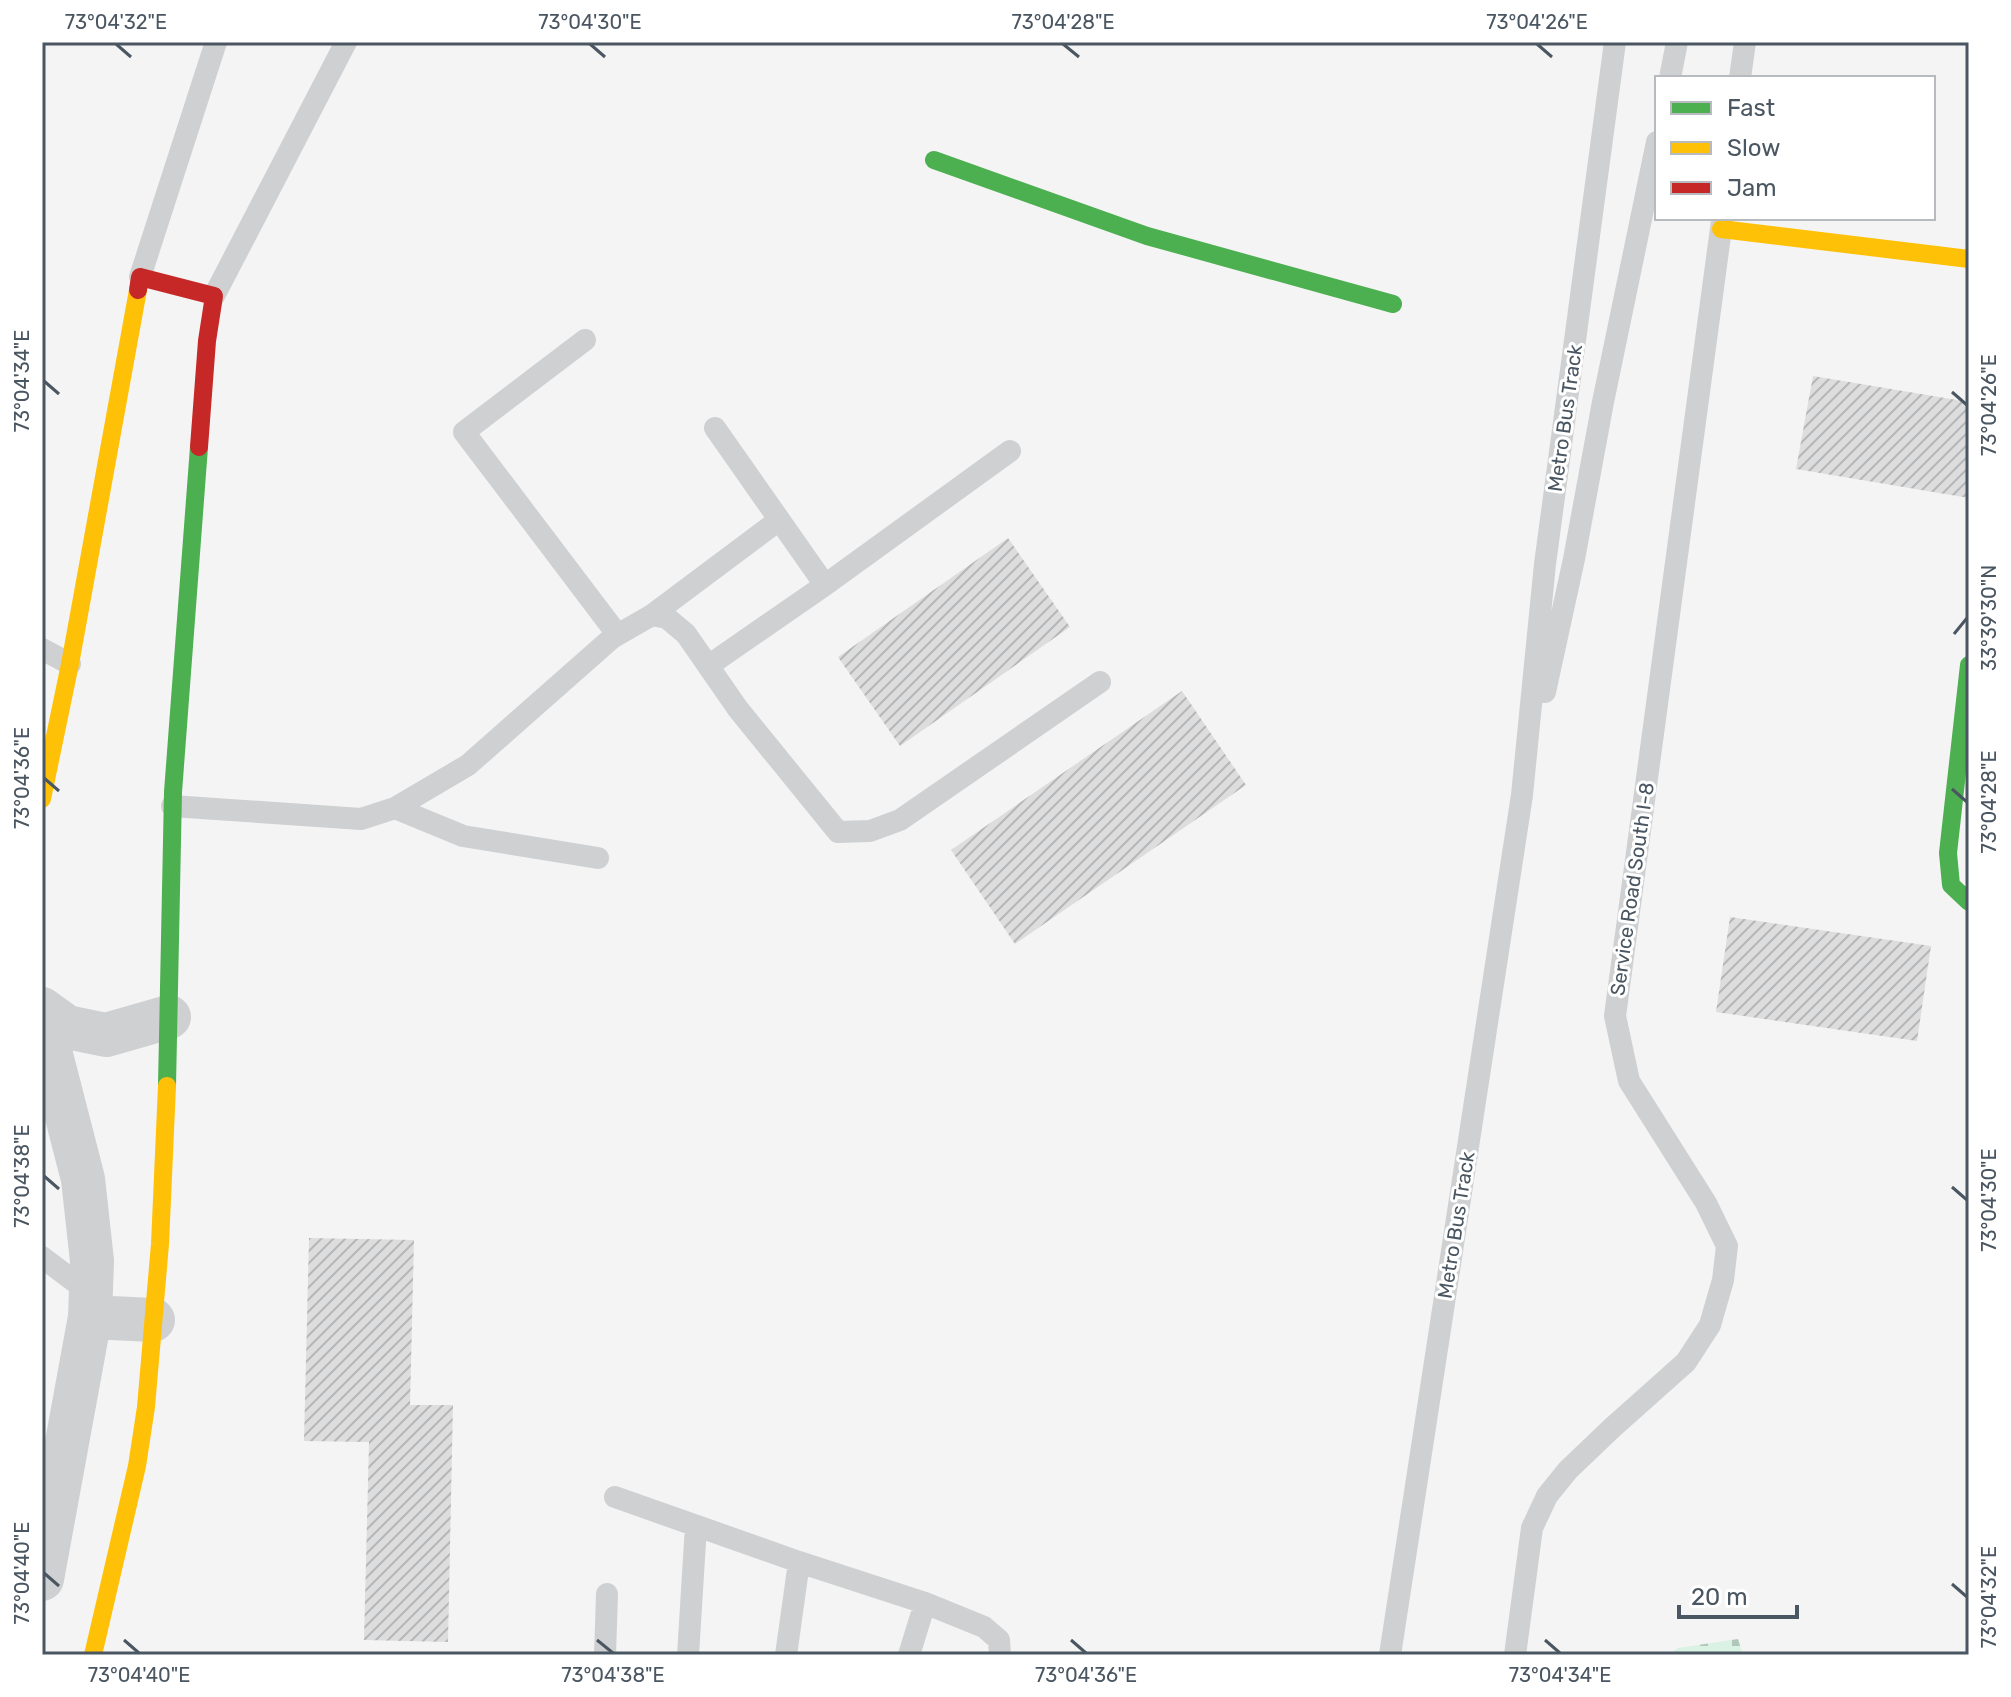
<svg xmlns="http://www.w3.org/2000/svg" width="2011" height="1697" viewBox="0 0 2011 1697" font-family="Rubik,sans-serif">
<defs>
<pattern id="cemetery-stones" width="16" height="16" patternUnits="userSpaceOnUse" patternTransform="scale(2)"><rect width="16" height="16" fill="#d9f2e3"/><path d="M2 7V4a2 2 0 0 1 4 0v3zM10 15v-3a2 2 0 0 1 4 0v3z" fill="#b2c7bb"/></pattern>
<pattern id="building-hatch" width="6" height="6" patternUnits="userSpaceOnUse" patternTransform="scale(2)"><rect width="6" height="6" fill="#ddddde"/><path d="M-1 1l2-2M0 6l6-6M5 7l2-2" fill="none" stroke="#b5b6b7"/></pattern>
</defs>
<rect width="100%" height="100%" fill="#f4f4f4"/>
<path fill="url(#cemetery-stones)" d="M 1738,1639 L 1743,1655 L 1668,1655 L 1678,1648 Z"/>
<path fill="url(#building-hatch)" d="M 1813,376 L 1969,402 L 1969,498 L 1796,469 Z
M 1008,538 L 1070,627 L 900,746 L 838,657 Z
M 1182,691 L 1246,785 L 1015,944 L 951,850 Z
M 1730,917 L 1931,946 L 1917,1041 L 1716,1012 Z
M 309,1238 L 414,1240 L 410,1405 L 453,1405 L 448,1642 L 364,1640 L 369,1442 L 304,1441 Z"/>
<g fill="none" stroke-linecap="round" stroke-linejoin="round">
<path stroke="#ced0d2" stroke-width="22" d="M 1670,78 L 1677,42
M 1740,78 L 1745,42
M 140,277 L 216,42
M 214,296 L 346,42
M 585,340 L 464,432 L 617,634
M 715,428 L 825,585
M 652,615 L 779,520
M 42,649 L 70,664
M 708,666 L 825,585 L 1010,451
M 1545,692 L 1574,559 L 1603,402 L 1657,142
M 172,806 L 361,819 L 395,808 L 468,765 L 612,638 L 652,615 L 667,618 L 686,634 L 738,709 L 838,832 L 870,831 L 900,820 L 1100,682
M 395,808 L 463,836 L 598,858
M 42,1257 L 91,1294
M 615,1497 L 799,1562 L 925,1603 L 984,1627 L 999,1640 L 1000,1655
M 605,1655 L 607,1594
M 688,1655 L 696,1526
M 786,1655 L 799,1562
M 909,1655 L 925,1603
M 1390,1655 L 1522,795 L 1545,564 L 1615,42
M 1515,1655 L 1532,1528 L 1547,1496 L 1568,1470 L 1612,1428 L 1686,1362 L 1710,1325 L 1723,1280 L 1727,1246 L 1706,1203 L 1629,1081 L 1615,1016 L 1722,221"/>
<path stroke="#ced0d2" stroke-width="44" d="M 42,1009 L 67,1027 L 106,1035 L 169,1017
M 42,1020 L 83,1179 L 92,1261 L 90,1317 L 42,1579
M 90,1317 L 153,1320"/>
<path stroke="#4caf50" stroke-width="18" d="M 934,160 L 1147,236 L 1393,304
M 1969,665 L 1948,853 L 1951,885 L 1969,902
M 167,1086 L 173,792 L 199,447"/>
<path stroke="#ffc107" stroke-width="18" d="M 1721,229 L 1969,259
M 42,799 L 70,664 L 138,290
M 93,1655 L 137,1466 L 146,1407 L 160,1244 L 167,1086"/>
<path stroke="#c62828" stroke-width="18" d="M 138,290 L 140,277 L 214,296 L 207,341 L 199,447"/>
</g>
<path fill="none" stroke="#4a5661" stroke-width="3" d="M 116,44 L 131,57M 590,44 L 605,57M 1063,44 L 1079,57M 1537,44 L 1552,57M 44,381 L 59,394M 1952,392 L 1967,405M 1954,634 L 1967,618M 44,778 L 59,791M 1952,789 L 1967,802M 44,1176 L 59,1189M 1952,1187 L 1967,1200M 44,1573 L 59,1586M 1952,1584 L 1967,1597M 124,1640 L 139,1653M 597,1640 L 613,1653M 1071,1640 L 1086,1653M 1545,1640 L 1560,1653"/>
<g text-anchor="middle" stroke-width="6" stroke-linejoin="round" paint-order="stroke">
<g font-size="20" fill="#4a5661" stroke="#fff">
<text transform="translate(1565 418) rotate(-82)" y="7">Metro Bus Track</text>
<text transform="translate(1632 889) rotate(-82)" y="7">Service Road South I-8</text>
<text transform="translate(1456 1225) rotate(-81)" y="7">Metro Bus Track</text>
</g>
</g>
<rect width="2011" height="1697" fill="none" stroke="#ffffff" stroke-width="88"/>
<rect x="1655" y="76" width="280" height="144" fill="#ffffff" stroke="#b7bbc0" stroke-width="2"/>
<rect x="1671" y="102" width="40" height="12" fill="#4caf50" stroke="#b7bbc0" stroke-width="2"/>
<text x="1727" y="116" font-size="24" fill="#4a5661">Fast</text>
<rect x="1671" y="142" width="40" height="12" fill="#ffc107" stroke="#b7bbc0" stroke-width="2"/>
<text x="1727" y="156" font-size="24" fill="#4a5661">Slow</text>
<rect x="1671" y="182" width="40" height="12" fill="#c62828" stroke="#b7bbc0" stroke-width="2"/>
<text x="1727" y="196" font-size="24" fill="#4a5661">Jam</text>
<path d="M1679 1605v12h118v-12" fill="none" stroke="#4a5661" stroke-width="4"/>
<text x="1691" y="1605" font-size="24" fill="#4a5661" stroke="#ffffff" stroke-width="6" paint-order="stroke">20 m</text>
<rect x="44" y="44" width="1923" height="1609" fill="none" stroke="#4a5661" stroke-width="3"/>
<g font-size="20" text-anchor="middle" fill="#4a5661">
<text x="116" y="29">73°04'32"E</text>
<text x="590" y="29">73°04'30"E</text>
<text x="1063" y="29">73°04'28"E</text>
<text x="1537" y="29">73°04'26"E</text>
<text transform="translate(22 381) rotate(-90)" y="7">73°04'34"E</text>
<text transform="translate(1989 405) rotate(-90)" y="7">73°04'26"E</text>
<text transform="translate(1989 618) rotate(-90)" y="7">33°39'30"N</text>
<text transform="translate(22 778) rotate(-90)" y="7">73°04'36"E</text>
<text transform="translate(1989 802) rotate(-90)" y="7">73°04'28"E</text>
<text transform="translate(22 1176) rotate(-90)" y="7">73°04'38"E</text>
<text transform="translate(1989 1200) rotate(-90)" y="7">73°04'30"E</text>
<text transform="translate(22 1573) rotate(-90)" y="7">73°04'40"E</text>
<text transform="translate(1989 1597) rotate(-90)" y="7">73°04'32"E</text>
<text x="139" y="1682">73°04'40"E</text>
<text x="613" y="1682">73°04'38"E</text>
<text x="1086" y="1682">73°04'36"E</text>
<text x="1560" y="1682">73°04'34"E</text>
</g>
</svg>
